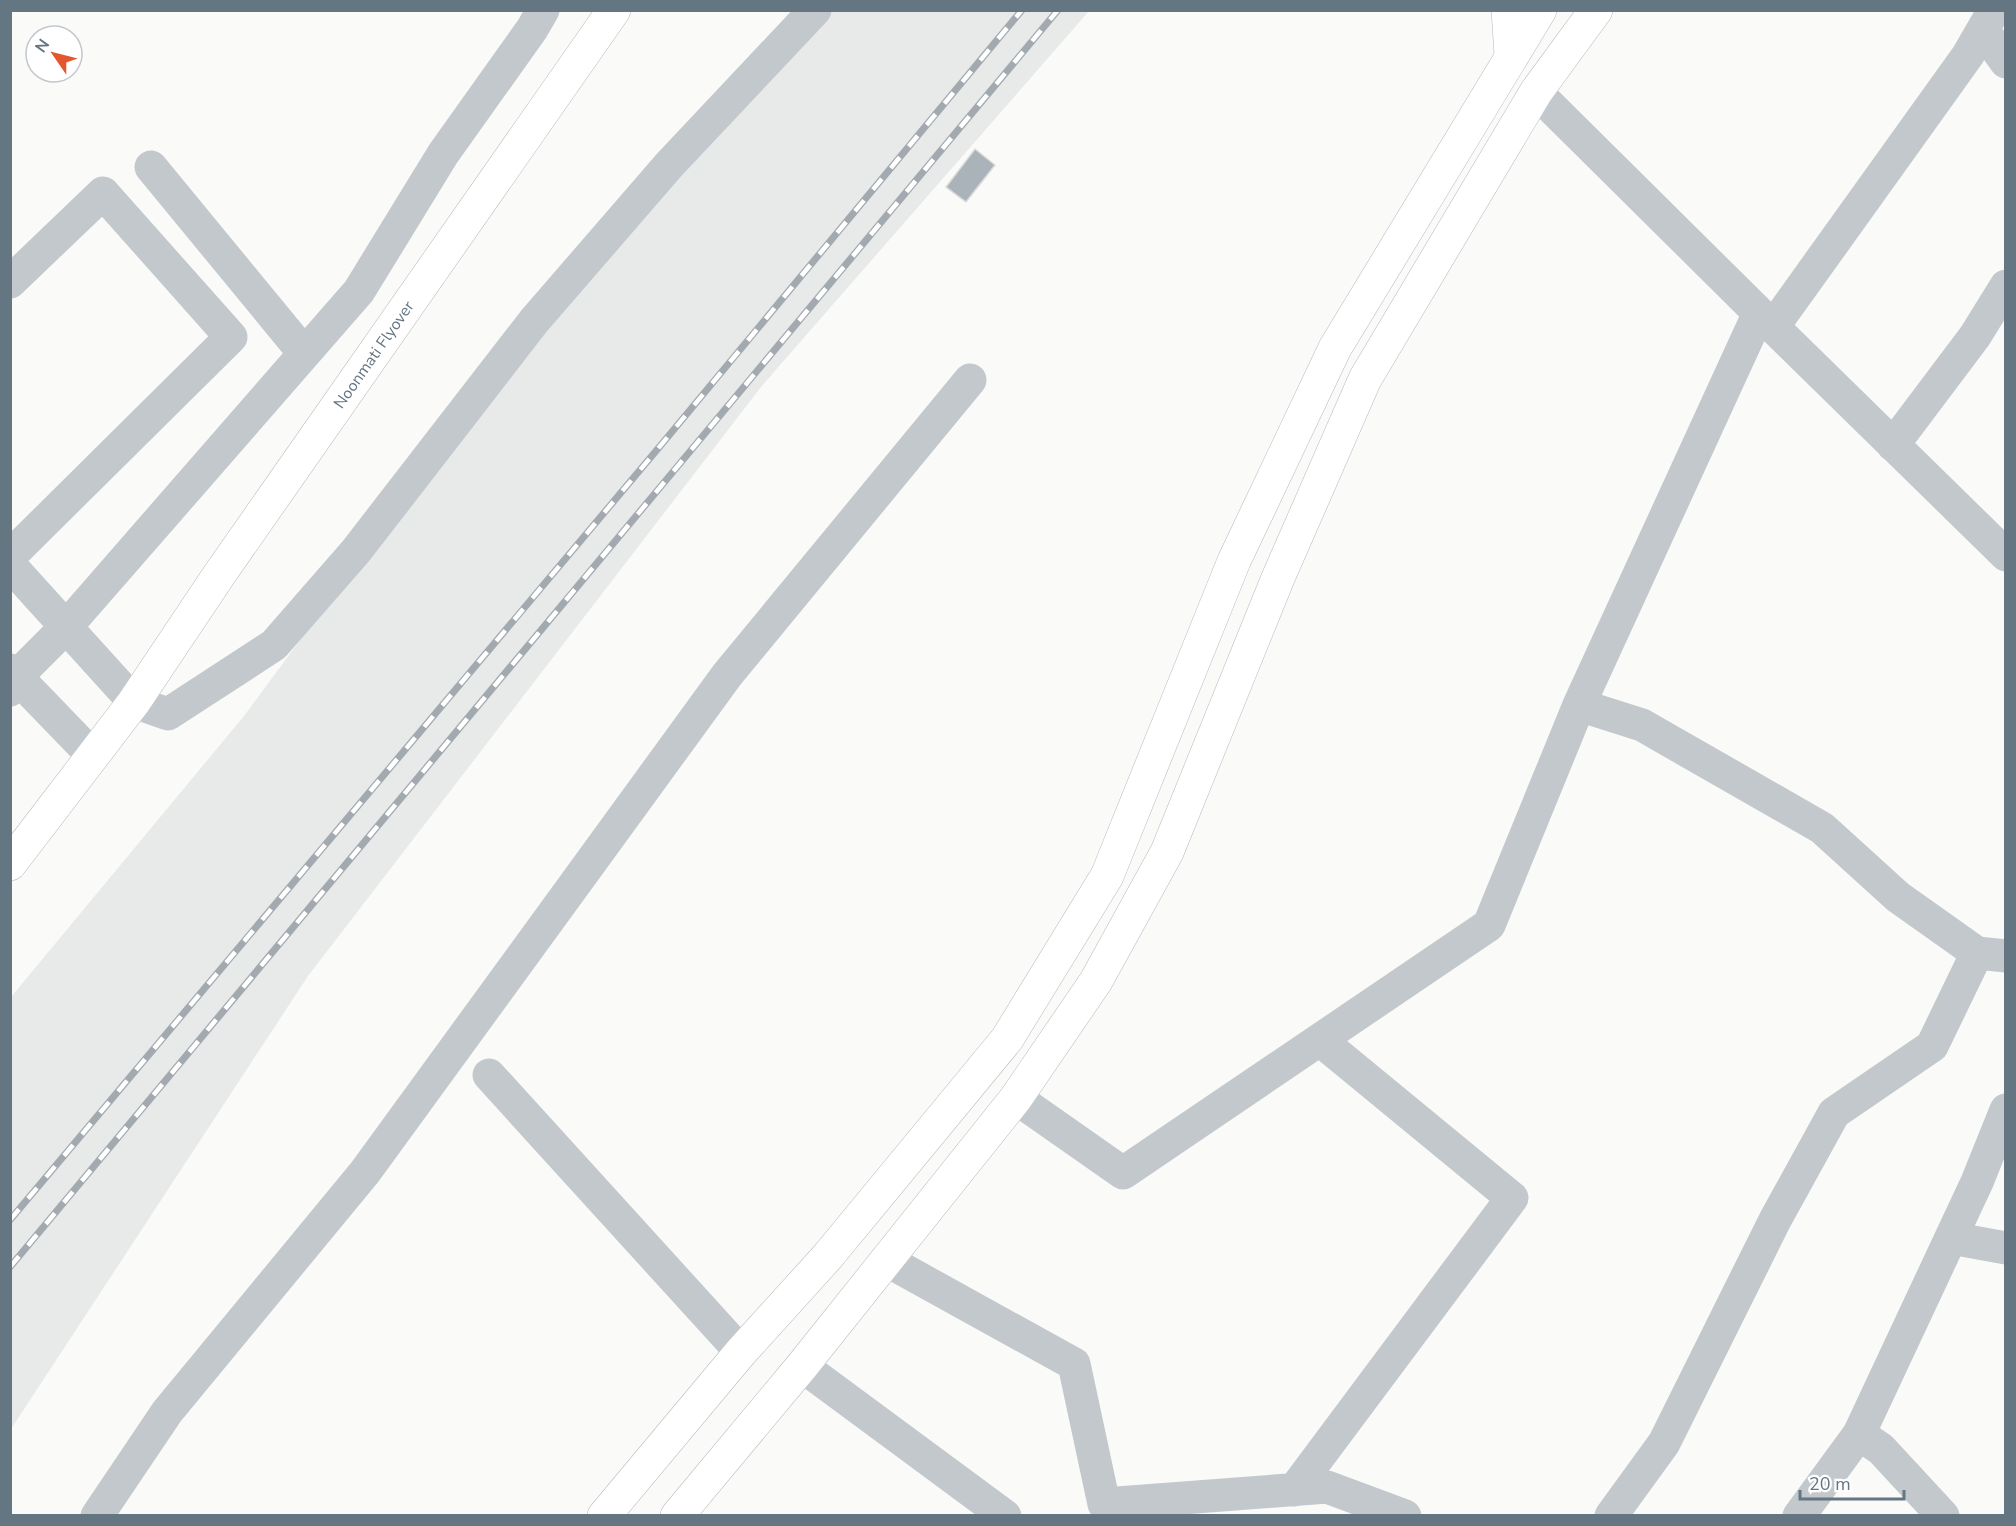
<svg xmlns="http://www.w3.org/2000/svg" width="2016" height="1526" viewBox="0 0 2016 1526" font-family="'Nunito Sans',sans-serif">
<rect width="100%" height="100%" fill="#fafaf8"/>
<path fill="#e8e9e9" d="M 833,11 L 1089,11 L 761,387 L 308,976 L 11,1429 L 11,997 L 244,716 L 633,189 Z"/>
<path fill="#aab3b9" stroke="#dcdcda" stroke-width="1.5" d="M 975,149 L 995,165 L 966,202 L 946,187 Z"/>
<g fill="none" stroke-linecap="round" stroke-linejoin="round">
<g stroke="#b5babe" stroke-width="34">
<g id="major">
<path d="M 1508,10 L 1511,55"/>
<path id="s1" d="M 10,864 L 134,702 L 219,575 L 614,10"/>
<path d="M 604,1516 L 741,1352 L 828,1256 L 1007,1039 L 1107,876 L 1234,561 L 1335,348 L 1540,10"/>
<path d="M 677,1516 L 802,1366 L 1016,1098 L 1096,981 L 1167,852 L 1278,578 L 1365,379 L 1536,92 L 1596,10"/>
</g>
</g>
<path stroke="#c3c8cc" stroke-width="33" d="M 1983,30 L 2006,62
M 1536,92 L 1759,313 L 1579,705 L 1642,725 L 1822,828 L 1898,897 L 1977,953 L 2006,956
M 151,167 L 304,353
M 10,282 L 103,193 L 231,337 L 10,556
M 1759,313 L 2006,555
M 1773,327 L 1968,55 L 1994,10
M 1893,445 L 1975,336 L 2006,286
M 10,565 L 134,702 L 168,714 L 274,645 L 356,551 L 534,321 L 669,165 L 815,10
M 10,670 L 92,755
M 10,690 L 17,676 L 66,627 L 359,291 L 443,154 L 532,29 L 543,10
M 489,1075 L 741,1352
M 1016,1098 L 1123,1173 L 1489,925 L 1579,705
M 1951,1238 L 2006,1248
M 886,1260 L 1074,1364 L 1104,1504 L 1327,1487 L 1405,1516
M 802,1366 L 1005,1516
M 1294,1490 L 1512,1198 L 1320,1040
M 97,1516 L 167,1412 L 365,1172 L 727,675 L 970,380
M 1611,1516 L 1664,1443 L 1775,1220 L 1834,1113 L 1932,1046 L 1977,953
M 1799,1516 L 1859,1434
M 1943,1516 L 1881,1449 L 1859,1434 L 1977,1182 L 2006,1110"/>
<use href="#major" stroke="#fff" stroke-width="33"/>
<g stroke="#a2aab0" stroke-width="7">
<path id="rail" d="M 10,1220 L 661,445 L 1022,10
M 10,1267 L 1058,10"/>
</g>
<use href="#rail" stroke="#fff" stroke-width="4.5" stroke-dasharray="14" stroke-linecap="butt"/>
</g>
<g text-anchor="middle" stroke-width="6" stroke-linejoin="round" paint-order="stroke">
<g font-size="16" fill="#657683" stroke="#fff">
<text dy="6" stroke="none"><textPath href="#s1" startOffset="626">Noonmati Flyover</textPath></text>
</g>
</g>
<rect width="2016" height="1526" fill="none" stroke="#657683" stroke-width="24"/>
<g transform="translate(54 54) rotate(305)"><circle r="28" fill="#ffffff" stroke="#c1c8cd" stroke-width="1.5"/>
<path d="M0-4.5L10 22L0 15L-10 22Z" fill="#e4572e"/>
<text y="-9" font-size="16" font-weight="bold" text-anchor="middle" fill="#657683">N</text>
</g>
<path d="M1800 1490v9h104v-9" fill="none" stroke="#657683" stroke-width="3"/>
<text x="1809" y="1490" font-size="18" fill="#657683" stroke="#ffffff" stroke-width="4.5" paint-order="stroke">20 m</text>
</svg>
